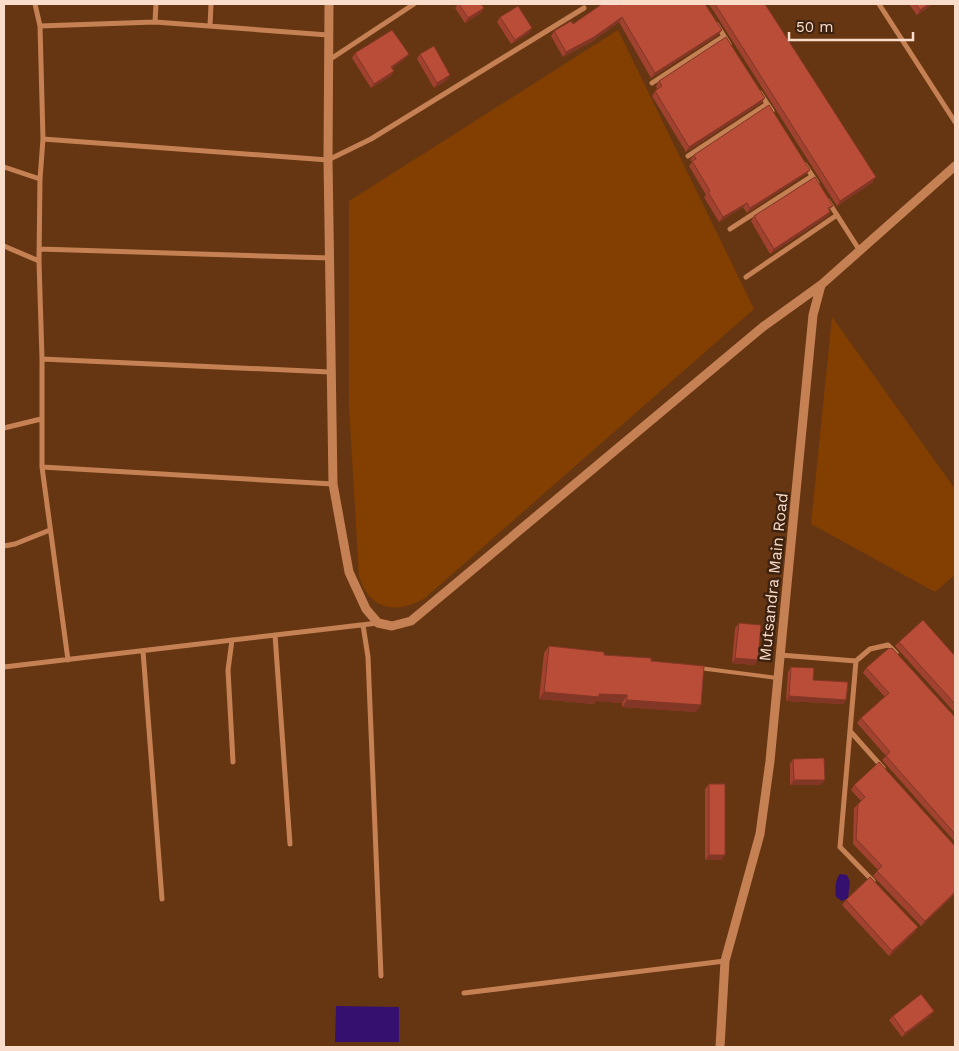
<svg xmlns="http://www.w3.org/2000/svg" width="959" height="1051" viewBox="0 0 959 1051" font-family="'Work Sans',sans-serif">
<rect width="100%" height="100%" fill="#663612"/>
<path fill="#823f01" d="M 618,30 L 754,309 L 425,598 C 397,615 369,610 359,576 L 349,407 L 349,201 Z
M 832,317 L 955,489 L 955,575 L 935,592 L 811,524 Z"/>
<path fill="#35106e" d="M 840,874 L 847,875 L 850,882 L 848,898 L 842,901 L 836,897 C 835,890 835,879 840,874 Z
M 336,1006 L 399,1007 L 399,1042 L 335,1042 Z"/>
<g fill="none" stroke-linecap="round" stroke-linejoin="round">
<path stroke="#c58154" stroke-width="4" d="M 699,668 L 777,678"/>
<path stroke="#c58154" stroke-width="5" d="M 35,4 L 40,26 L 43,139 L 40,179 L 39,261 L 42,359 L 42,467 L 68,660
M 879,4 L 955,122
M 155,22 L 156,4
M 717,25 L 729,44
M 40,26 L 155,22 L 328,35
M 210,26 L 211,4
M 329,60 L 414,4
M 652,83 L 724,36
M 760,93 L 772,111
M 43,139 L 328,160 L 371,139 L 584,8
M 688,156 L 767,104
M 805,165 L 817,183
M 4,167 L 40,179
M 828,201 L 860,251
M 730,229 L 812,176
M 4,246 L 39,261
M 39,249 L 330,258
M 746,277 L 837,215
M 42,359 L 330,372
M 4,428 L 41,419
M 42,467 L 333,484
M 4,546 L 15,544 L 50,530
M 363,625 L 368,657 L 381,976
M 275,635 L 290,844
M 232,640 L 228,670 L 233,762
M 143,651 L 162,899
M 780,655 L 856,661 L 870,649 L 888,645 L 896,653
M 856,661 L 840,847 L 873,881
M 4,667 L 378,623
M 850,731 L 883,768
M 464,993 L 725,961"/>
<path stroke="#c58154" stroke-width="9" d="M 329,4 L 328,160 L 333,484 L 349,572 L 366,609 L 378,623 L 392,626 L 411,621 L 764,326 L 821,285
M 720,1047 L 725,961 L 760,834 L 770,761 L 813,315 L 821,285 L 955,166"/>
</g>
<path fill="#a0422f" d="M 458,4 L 481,4 L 484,8 L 481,13 L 465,23 L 455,8 Z
M 709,4 L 765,4 L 873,182 L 837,206 Z
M 909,4 L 933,4 L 917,15 Z
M 620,5 L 722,30 L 718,35 L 651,78 L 619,22 L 591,42 L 563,57 L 551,36 L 554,31 L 573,24 Z
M 500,17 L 529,33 L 511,44 L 497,22 Z
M 355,53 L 409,54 L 405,59 L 392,68 L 391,76 L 371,88 L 352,58 Z
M 420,54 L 447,80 L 434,88 L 417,59 Z
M 659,81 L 765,98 L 761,103 L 686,152 L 652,96 L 655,91 L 657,89 L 656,86 Z
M 694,155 L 810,170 L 806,174 L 747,213 L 743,207 L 719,222 L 704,197 L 706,195 L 689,166 L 692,162 L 690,160 Z
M 833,206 L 829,210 L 830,212 L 827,217 L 770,254 L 751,221 L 754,216 Z
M 739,623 L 758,660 L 754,665 L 732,663 L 735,628 Z
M 899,642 L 955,656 L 955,713 L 895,646 Z
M 549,646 L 604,655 L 651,661 L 696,712 L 622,707 L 622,703 L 596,701 L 594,704 L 539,699 L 544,653 Z
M 791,667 L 813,680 L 846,700 L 843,704 L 786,701 L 788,672 Z
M 866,668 L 955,717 L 955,842 L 882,760 L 886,756 L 857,723 L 861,718 L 885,697 L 863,673 Z
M 793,759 L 821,785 L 790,785 L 790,764 Z
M 709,784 L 722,860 L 705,860 L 705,789 Z
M 854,785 L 955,894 L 921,926 L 873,876 L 878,870 L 853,844 L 854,808 L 861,801 L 851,790 Z
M 846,900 L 915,932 L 889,956 L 842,905 Z
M 893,1016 L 930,1016 L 902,1037 L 889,1020 Z"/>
<path fill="#823626" d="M 929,4 L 933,4 L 917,15 L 920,10 Z
M 484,8 L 481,13 L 465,23 L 468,18 Z
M 622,17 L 619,22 L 591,42 L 563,57 L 566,52 Z
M 532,28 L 529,33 L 511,44 L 515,40 Z
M 722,30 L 718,35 L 651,78 L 655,73 Z
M 409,54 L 405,59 L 388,71 L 391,67 Z
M 394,71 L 391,76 L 371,88 L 374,84 Z
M 450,75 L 447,80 L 434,88 L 437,83 Z
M 765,98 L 761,103 L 686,152 L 689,147 Z
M 810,170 L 806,174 L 747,213 L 750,208 Z
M 876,177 L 873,182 L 837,206 L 840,201 Z
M 747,203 L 743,207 L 719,222 L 723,217 Z
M 830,212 L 827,217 L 770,254 L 774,249 Z
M 735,658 L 758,660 L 754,665 L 732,663 Z
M 544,692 L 599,694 L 627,695 L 622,703 L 596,701 L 594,704 L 539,699 Z
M 789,696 L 846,700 L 843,704 L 786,701 Z
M 627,700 L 701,705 L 696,712 L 622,707 Z
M 794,780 L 825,780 L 821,785 L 790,785 Z
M 709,855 L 725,855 L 722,860 L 705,860 Z
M 955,892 L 955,894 L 921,926 L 925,921 Z
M 918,927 L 915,932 L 889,956 L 892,951 Z
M 934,1011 L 930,1016 L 902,1037 L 905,1033 Z"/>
<path fill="#ba4d37" stroke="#823626" d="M 459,4 L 481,4 L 484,8 L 468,18 Z
M 602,4 L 617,4 L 620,5 L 624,4 L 705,4 L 722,30 L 655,73 L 622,17 L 594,37 L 566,52 L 554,31 L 571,21 L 573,24 Z
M 715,4 L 765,4 L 876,177 L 840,201 Z
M 916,4 L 929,4 L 920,10 Z
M 518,6 L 532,28 L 515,40 L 500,17 Z
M 392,30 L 409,54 L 391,67 L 394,71 L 374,84 L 355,53 Z
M 726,37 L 765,98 L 689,147 L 655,91 L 662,86 L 659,81 Z
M 434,46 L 450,75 L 437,83 L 420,54 Z
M 769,105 L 810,170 L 750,208 L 747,203 L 723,217 L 708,192 L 710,191 L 692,161 L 696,159 L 694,155 Z
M 815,177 L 833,206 L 828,208 L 830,212 L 774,249 L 754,216 Z
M 923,620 L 955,656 L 955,704 L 899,642 Z
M 739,623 L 761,625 L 758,660 L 735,658 Z
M 549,646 L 604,652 L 604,655 L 651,658 L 651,661 L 704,666 L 701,705 L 627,700 L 627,695 L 599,694 L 599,697 L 544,692 Z
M 889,648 L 890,649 L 892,648 L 955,717 L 955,834 L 886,756 L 890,752 L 861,718 L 889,693 L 866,668 Z
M 791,667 L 814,668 L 813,680 L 848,682 L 846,700 L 789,696 Z
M 824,758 L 825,780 L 794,780 L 793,759 Z
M 879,762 L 955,846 L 955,892 L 925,921 L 877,871 L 882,866 L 856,839 L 858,804 L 865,797 L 854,785 Z
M 709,784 L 725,784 L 725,855 L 709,855 Z
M 870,877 L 918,927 L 892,951 L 846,900 Z
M 921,994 L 934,1011 L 905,1033 L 893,1016 Z"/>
<g text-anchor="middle" stroke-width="5" stroke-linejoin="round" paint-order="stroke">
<g font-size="16" fill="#fadcca" stroke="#3e2210">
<text transform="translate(773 577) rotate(-84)" y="6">Mutsandra Main Road</text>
</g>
</g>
<rect width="959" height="1051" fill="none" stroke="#fadcca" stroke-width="10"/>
<path d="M789 32v8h124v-8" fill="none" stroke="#fadcca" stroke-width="2.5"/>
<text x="796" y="32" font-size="15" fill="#fadcca" stroke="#3e2210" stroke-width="4" paint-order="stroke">50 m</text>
</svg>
